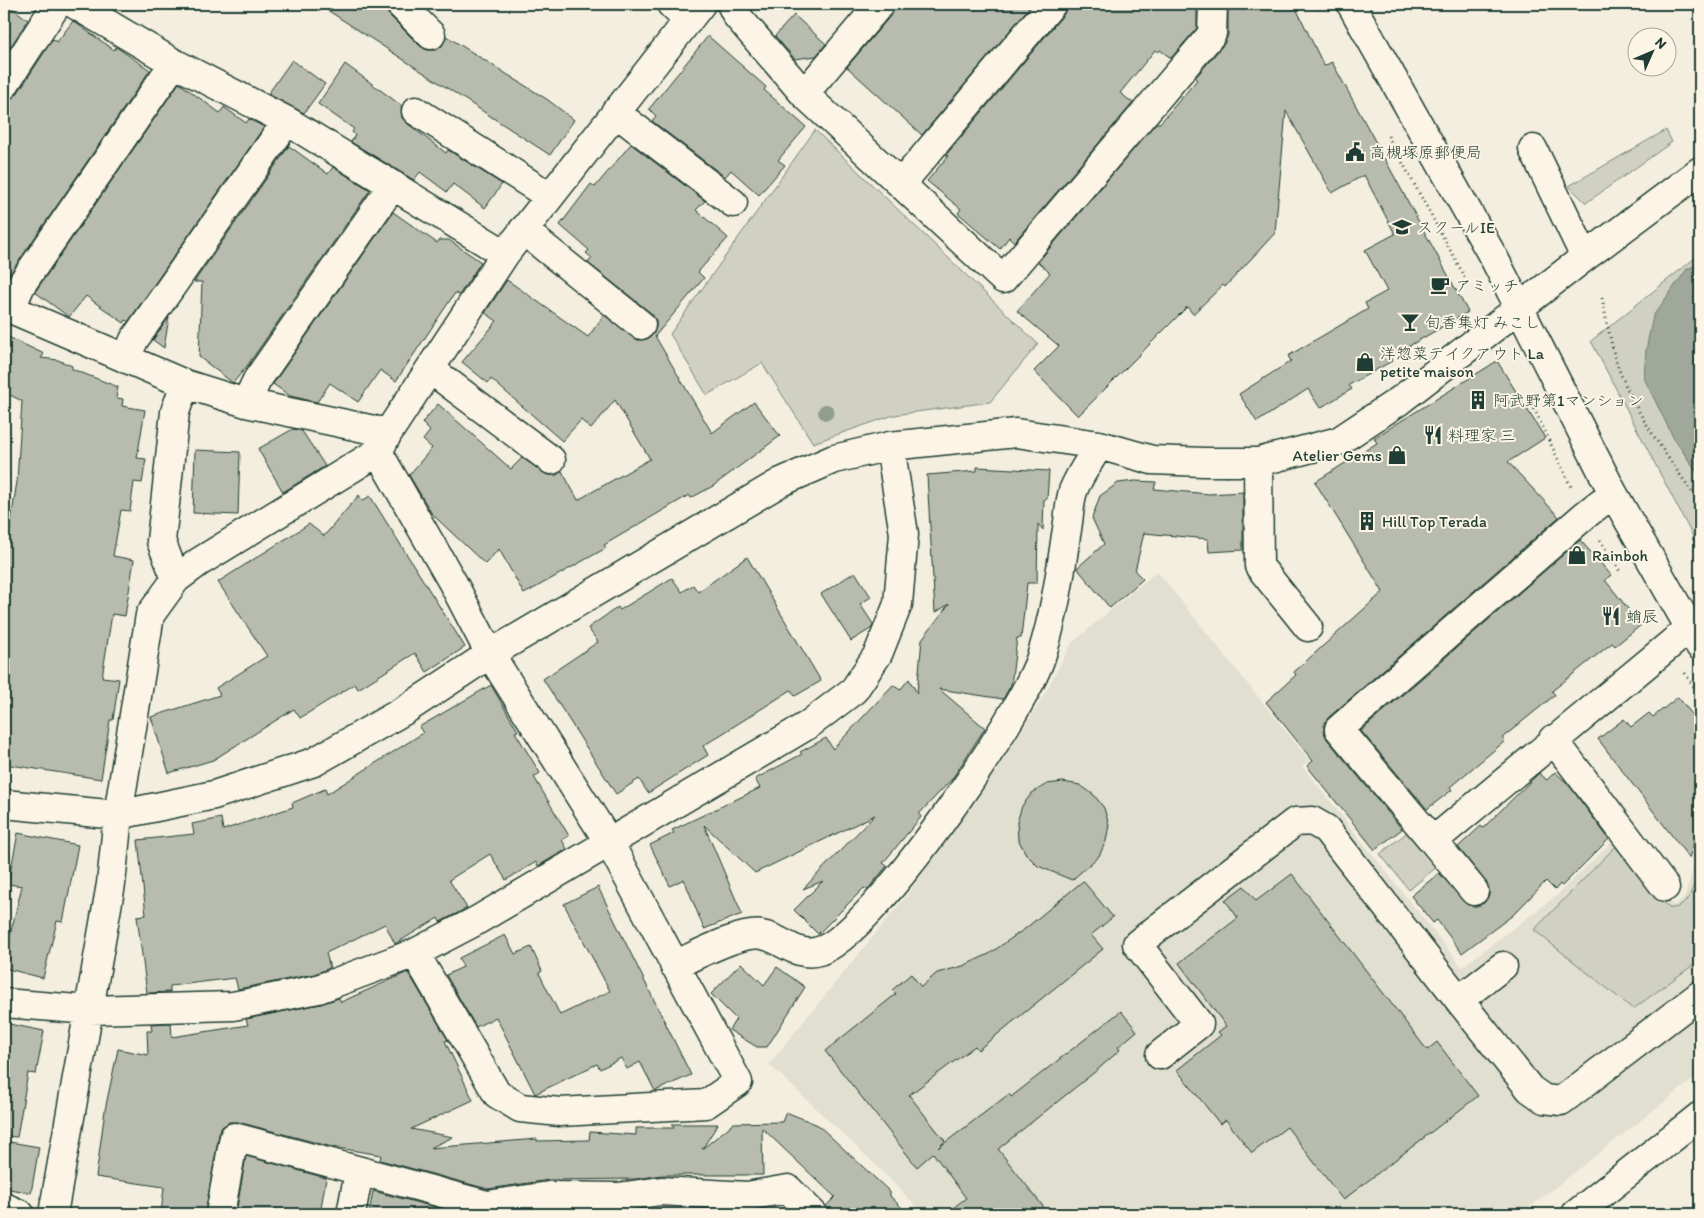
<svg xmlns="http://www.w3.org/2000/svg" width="1704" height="1218" viewBox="0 0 1704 1218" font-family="Itim,'Klee One',sans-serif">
<rect width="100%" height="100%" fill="#f3eede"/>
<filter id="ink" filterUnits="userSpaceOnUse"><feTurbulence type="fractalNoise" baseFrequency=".02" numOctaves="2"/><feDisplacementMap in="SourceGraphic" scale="10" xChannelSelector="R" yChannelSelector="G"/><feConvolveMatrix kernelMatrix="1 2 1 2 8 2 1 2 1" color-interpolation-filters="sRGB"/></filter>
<g filter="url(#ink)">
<path fill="#e1dfd0" d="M 1157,571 L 1309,760 L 1302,766 L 1462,967 L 1556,896 L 1616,838 L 1665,901 L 1676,905 L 1685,897 L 1700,844 L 1700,1074 L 1521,1214 L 924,1214 L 881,1170 L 769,1064 L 908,894 L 956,828 L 1007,754 L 1039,704 L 1072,643 Z"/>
<path fill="#d0d1c2" stroke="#78877b" d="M 815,130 L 1038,344 L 990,402 L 894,415 L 813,443 L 762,363 L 707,395 L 670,334 Z
M 1666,130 L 1672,142 L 1586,203 L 1569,186 Z
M 1700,254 L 1700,264 L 1687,269 L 1673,437 L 1700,477 L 1700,550 L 1591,341 Z
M 1410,830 L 1439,865 L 1409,890 L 1380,854 Z
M 1616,846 L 1669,908 C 1693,910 1695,877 1700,859 L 1700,960 L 1633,1009 L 1534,930 Z"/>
<path fill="#a0a89b" stroke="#6c7d72" d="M 1700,264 L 1700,477 L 1673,437 L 1644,378 L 1646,350 L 1653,316 L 1687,269 Z"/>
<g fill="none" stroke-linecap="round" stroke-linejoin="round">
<path stroke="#6c7d72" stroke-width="10" d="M 1700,535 L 1697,538 L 1700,544"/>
</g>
<path fill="#b8bcae" stroke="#1f3d34" d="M 4,4 L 7,4 L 28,20 L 4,57 Z
M 318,4 L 382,4 L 389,15 L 420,46 L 427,50 L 436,50 L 442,46 L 446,36 L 548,100 L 574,120 L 550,155 Z
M 897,4 L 1032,4 L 922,135 L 847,67 L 892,14 Z
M 1067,4 L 1197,4 L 1197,28 L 1171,58 L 1160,50 L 1158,52 L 1155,50 L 1120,93 L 1133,103 L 1014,242 L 1009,237 L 1000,249 L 958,213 L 961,209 L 927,181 L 948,156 L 946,155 L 1064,14 Z
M 1228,4 L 1294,4 L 1324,66 L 1332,62 L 1468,312 L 1390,357 L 1392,361 L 1349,385 L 1352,389 L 1320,408 L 1308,389 L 1257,422 L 1239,394 L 1291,361 L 1288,356 L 1368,309 L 1365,303 L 1387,291 L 1365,250 L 1395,234 L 1364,175 L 1332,193 L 1286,111 L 1275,233 L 1225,287 L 1223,285 L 1193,314 L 1187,307 L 1078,416 L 1034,371 L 1059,346 L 1017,311 L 1050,273 L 1038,262 L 1156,123 L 1160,123 L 1197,80 L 1195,78 L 1224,44 L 1228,35 Z
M 794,15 L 826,44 L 816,56 L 795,59 L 775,36 Z
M 73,21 L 114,50 L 116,47 L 150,70 L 10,274 L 4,270 L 4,101 L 11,99 L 17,94 L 53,39 L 57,42 Z
M 708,36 L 766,87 L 764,90 L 806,127 L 778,160 L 785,165 L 759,195 L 731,170 L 725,177 L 652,121 L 656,116 L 649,109 Z
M 292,60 L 325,84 L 304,113 L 268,94 Z
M 345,64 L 402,106 L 402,118 L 408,124 L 446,153 L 448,150 L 502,184 L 485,208 L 453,184 L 447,192 L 420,172 L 414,180 L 351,142 L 355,135 L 352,132 L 354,129 L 318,104 Z
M 179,83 L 220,113 L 224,107 L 246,123 L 249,119 L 264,127 L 128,322 L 126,320 L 124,323 L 86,296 L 69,317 L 35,292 Z
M 631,144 L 705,201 L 696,210 L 728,238 L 698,272 L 704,278 L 655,336 L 712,433 L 754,402 L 780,436 L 713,486 L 691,498 L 689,495 L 604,545 L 606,548 L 524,594 L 499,549 L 485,564 L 432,514 L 409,475 L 432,448 L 423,440 L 430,431 L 422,423 L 438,404 L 511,469 L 522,458 L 549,475 L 557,475 L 562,471 L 578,500 L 650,459 L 615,400 L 591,429 L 581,420 L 562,441 L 491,379 L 488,383 L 462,362 L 497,321 L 485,313 L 507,280 L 588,337 L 604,315 L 638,340 L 647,339 L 653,334 L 656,327 L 656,320 L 651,313 L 588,263 L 592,258 L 586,253 L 589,250 L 560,225 L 591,184 L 595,187 Z
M 289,146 L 328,174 L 333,167 L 370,190 L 247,366 L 233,383 L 199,357 L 202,282 L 194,282 Z
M 393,212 L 437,243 L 439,240 L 449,240 L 481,262 L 459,295 L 455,293 L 396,381 L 380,370 L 358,402 L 330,383 L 317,402 L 290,396 L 273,384 Z
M 169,317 L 164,348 L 153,340 Z
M 4,335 L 44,354 L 41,358 L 58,360 L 72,366 L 72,369 L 118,387 L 116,398 L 123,399 L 122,406 L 145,410 L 137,458 L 146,459 L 142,483 L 134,482 L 130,511 L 121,510 L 113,556 L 134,560 L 125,616 L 112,614 L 102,677 L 119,679 L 113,720 L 110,720 L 101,779 L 4,764 L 4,554 L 6,554 L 17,481 L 22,401 L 4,392 Z
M 1497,361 L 1545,438 L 1508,462 L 1559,517 L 1329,717 L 1324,723 L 1324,731 L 1327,739 L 1402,829 L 1375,850 L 1307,766 L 1313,761 L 1266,702 L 1296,675 L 1294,672 L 1383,592 L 1315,482 L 1377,443 L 1374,438 Z
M 293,429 L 302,431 L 325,466 L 283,492 L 258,449 Z
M 195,450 L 240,452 L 238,515 L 193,513 Z
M 977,467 L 1049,471 L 1047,499 L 1044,499 L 1043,530 L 1038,524 L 1037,583 L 1027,583 L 1021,638 L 1017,638 L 1011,685 L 1003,699 L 939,689 L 985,728 L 952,779 L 919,814 L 921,817 L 883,863 L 887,866 L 867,890 L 864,888 L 818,934 L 794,910 L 823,881 L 803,889 L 875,815 L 755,873 L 704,825 L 742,914 L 704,929 L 684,879 L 670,886 L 650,845 L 674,833 L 672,830 L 760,788 L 755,779 L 802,754 L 800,752 L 826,738 L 833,749 L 893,685 L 900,690 L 909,679 L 917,693 L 922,639 L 949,604 L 935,613 L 927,475 L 977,471 Z
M 1135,481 L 1156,482 L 1154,489 L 1209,494 L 1243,492 L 1243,550 L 1209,552 L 1208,539 L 1144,533 L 1135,571 L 1143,579 L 1110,608 L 1077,568 L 1104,544 L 1092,518 L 1100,496 L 1118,483 Z
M 359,495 L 362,501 L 370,496 L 465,647 L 427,672 L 415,653 L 358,689 L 355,684 L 300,718 L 294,709 L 213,760 L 169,773 L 151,717 L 220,695 L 216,688 L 267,656 L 218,582 L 309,524 L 324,536 Z
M 1580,540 L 1611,575 L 1605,580 L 1641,625 L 1615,646 L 1612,643 L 1552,691 L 1555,695 L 1502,738 L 1505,741 L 1450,787 L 1452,790 L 1427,809 L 1361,731 Z
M 747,557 L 821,681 L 795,696 L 791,690 L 703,746 L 708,755 L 648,793 L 639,779 L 616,794 L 543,679 L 598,642 L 588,628 L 618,607 L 620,610 L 672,578 L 682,592 L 693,585 L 698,592 Z
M 855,572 L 871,597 L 860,604 L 873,624 L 872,628 L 851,641 L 821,594 Z
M 491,685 L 518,731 L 515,732 L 540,773 L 534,777 L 569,836 L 562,840 L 567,849 L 538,866 L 536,862 L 506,880 L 490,854 L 449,880 L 467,908 L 440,922 L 438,918 L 395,944 L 385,924 L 326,953 L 330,968 L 314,974 L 238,989 L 235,978 L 170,986 L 170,992 L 147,993 L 137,916 L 146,915 L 138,840 L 194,834 L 192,824 L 221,818 L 223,830 L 293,807 L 292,803 L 325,789 L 327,794 L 423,733 L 419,727 Z
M 1678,697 L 1700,724 L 1700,825 L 1689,858 L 1598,739 L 1624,719 L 1631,727 L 1649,713 L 1653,717 Z
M 1555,772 L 1568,784 L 1609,839 L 1562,886 L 1560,884 L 1555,890 L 1546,881 L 1513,915 L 1462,953 L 1437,920 L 1433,923 L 1411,896 L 1439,873 L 1468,905 L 1476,906 L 1484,903 L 1489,896 L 1489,889 L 1486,882 L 1458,847 L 1481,826 L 1483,828 L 1539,773 L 1547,780 Z
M 1063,782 L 1080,785 L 1094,795 L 1104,808 L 1109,825 L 1106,841 L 1099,856 L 1072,880 L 1038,866 L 1026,854 L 1018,839 L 1017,822 L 1022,806 L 1032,793 L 1047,784 Z
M 18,833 L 78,845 L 63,922 L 57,921 L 43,978 L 4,968 L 4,960 L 22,886 L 8,884 Z
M 1292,874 L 1427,1050 L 1437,1042 L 1478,1096 L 1343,1200 L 1287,1127 L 1252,1153 L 1226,1120 L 1220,1124 L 1177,1070 L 1221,1035 L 1218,1032 L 1226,1026 L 1179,963 L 1238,918 L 1225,900 L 1244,886 L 1256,901 Z
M 1083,881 L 1113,917 L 1091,935 L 1103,949 L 978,1050 L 975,1046 L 909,1095 L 945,1141 L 938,1148 L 1009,1094 L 1011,1097 L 1121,1011 L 1137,1031 L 1118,1047 L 1120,1050 L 1096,1071 L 998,1149 L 1049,1214 L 945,1214 L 966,1198 L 933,1153 L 917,1167 L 825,1051 L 896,994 L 892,990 L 911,974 L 921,987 L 937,973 L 963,966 L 989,954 L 1026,928 Z
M 598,887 L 691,1075 L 655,1091 L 640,1062 L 627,1069 L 621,1058 L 600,1069 L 597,1064 L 535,1094 L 496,1017 L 476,1027 L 446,975 L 463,967 L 459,958 L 505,935 L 515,954 L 531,947 L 542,971 L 539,973 L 560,1015 L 610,991 L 564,904 Z
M 741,963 L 764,985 L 777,967 L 805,987 L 767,1047 L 757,1047 L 729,1030 L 736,1019 L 711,994 Z
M 408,972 L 448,1040 L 445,1041 L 473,1100 L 411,1129 L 453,1137 L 430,1148 L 537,1139 L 537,1141 L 589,1140 L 590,1132 L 636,1135 L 636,1128 L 674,1128 L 672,1124 L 718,1124 L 702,1149 L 734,1123 L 782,1122 L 786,1112 L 818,1125 L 890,1192 L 890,1196 L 908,1214 L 828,1214 L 826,1206 L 835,1197 L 762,1128 L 763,1175 L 662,1175 L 636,1179 L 549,1180 L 488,1189 L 380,1160 L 381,1155 L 332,1147 L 238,1122 L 229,1122 L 222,1127 L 219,1134 L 205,1214 L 161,1214 L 164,1187 L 96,1177 L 105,1110 L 118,1049 L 148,1055 L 147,1031 L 152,1031 L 151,1024 L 171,1023 L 172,1037 L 248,1025 L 246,1019 L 321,1004 L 339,998 L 341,1002 Z
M 4,1023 L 44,1031 L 36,1074 L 28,1073 L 17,1137 L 4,1136 Z
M 4,1141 L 39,1147 L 31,1193 L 4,1188 Z
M 246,1156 L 326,1178 L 320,1214 L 236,1214 Z
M 373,1191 L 461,1214 L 369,1214 Z"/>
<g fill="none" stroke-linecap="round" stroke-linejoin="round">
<g stroke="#1f3d34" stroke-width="31">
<path id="minor" d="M 74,4 L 174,63 L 287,121 L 505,254
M 400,4 L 431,35
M 671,4 L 688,21
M 731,4 L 737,16 L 804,94 L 1003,279 L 1212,34 L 1213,4
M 1351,4 L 1495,260 L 1613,493 L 1700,646
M 4,85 L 57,4
M 804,94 L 880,4
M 416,111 L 549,196
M 615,112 L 733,203
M 1533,149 L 1585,257
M 901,184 L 1052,4
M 523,230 L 641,325
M 4,306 L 185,384 L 246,403 L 388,433
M 11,308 L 21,285 L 174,63
M 126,359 L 134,340 L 287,121
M 430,369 L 551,460
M 246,403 L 257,380 L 393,185
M 378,452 L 453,583 L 490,654 L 610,844 L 738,1082 L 706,1104 L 560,1112 L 520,1108 L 497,1094 L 415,953
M 1258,462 L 1259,566 L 1308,627
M 1613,493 L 1584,516 L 1339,729 L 1433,841 L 1690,628
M 176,579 L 161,541 L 175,412 L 185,384
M 1553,739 L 1665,887
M 4,804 L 118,815 L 214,795 L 314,762 L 405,710 L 490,654 L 781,482 L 834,459 L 890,446 L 1016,433 L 1099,445 L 1152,460 L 1204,462 L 1258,462 L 1339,441 L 1399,401 L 1585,257 L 1700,171
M 1433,841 L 1474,891
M 674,965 C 696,956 740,931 762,935 C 782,938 796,958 819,951 C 872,936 1023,713 1041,657 C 1054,617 1060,577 1066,535 C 1069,521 1069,504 1073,491 C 1079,475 1091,459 1099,445
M 1459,1000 L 1530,1089 L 1544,1099 L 1561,1101 L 1700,995
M 4,1003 L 90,1010 L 233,1006 L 318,989 L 415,953 L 476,921 L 808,725 L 854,690 L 878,654 L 898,604 L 904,534 L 890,446
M 1160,1055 L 1199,1024 L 1137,944 L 1295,822 L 1312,821 L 1326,829 L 1459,1000 L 1503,966
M 4,1207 L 20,1214
M 53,1214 L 111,884 L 118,815 L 150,615 L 176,579 L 199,562 L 378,452 L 388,433 L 505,254 L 701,4
M 220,1214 L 234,1137 L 487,1205 L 549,1196 L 618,1197 L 661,1191 L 747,1196 L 788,1189 L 813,1214
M 351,1214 L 359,1172
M 1576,1214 L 1700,1116"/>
</g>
<path stroke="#1f3d34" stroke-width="3" stroke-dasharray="1 4" stroke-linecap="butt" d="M 1316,4 L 1321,12
M 1388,136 L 1467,281
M 1602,298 C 1606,318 1610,338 1615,358 C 1631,409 1669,459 1700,503
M 1532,404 L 1572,489
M 1600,540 L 1621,573
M 1685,673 L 1700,697"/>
<use href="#minor" stroke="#fcf5e5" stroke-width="28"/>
</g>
<circle fill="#929d90" cx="826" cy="412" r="8"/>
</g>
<defs>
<g id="civic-bare" transform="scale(1.5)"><path d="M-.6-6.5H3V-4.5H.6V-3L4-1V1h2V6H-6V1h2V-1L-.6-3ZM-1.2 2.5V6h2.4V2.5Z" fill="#1f3d34" stroke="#fcf5e5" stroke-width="2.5" paint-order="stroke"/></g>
<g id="school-bare" transform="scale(1.5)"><path d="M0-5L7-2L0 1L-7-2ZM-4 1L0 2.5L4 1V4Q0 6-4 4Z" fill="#1f3d34" stroke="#fcf5e5" stroke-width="2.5" paint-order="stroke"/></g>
<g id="cafe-bare" transform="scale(1.5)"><path d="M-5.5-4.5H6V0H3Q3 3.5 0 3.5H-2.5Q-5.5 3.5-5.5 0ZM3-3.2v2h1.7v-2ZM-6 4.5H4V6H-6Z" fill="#1f3d34" stroke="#fcf5e5" stroke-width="2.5" paint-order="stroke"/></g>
<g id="bar-bare" transform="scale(1.5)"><path d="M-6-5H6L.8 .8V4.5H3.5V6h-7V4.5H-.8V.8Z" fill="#1f3d34" stroke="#fcf5e5" stroke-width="2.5" paint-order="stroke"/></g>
<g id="shop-bare" transform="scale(1.5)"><path d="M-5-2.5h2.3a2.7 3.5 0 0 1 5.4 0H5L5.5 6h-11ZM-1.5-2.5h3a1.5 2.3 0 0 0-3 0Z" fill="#1f3d34" stroke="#fcf5e5" stroke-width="2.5" paint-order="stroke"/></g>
<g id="building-bare" transform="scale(1.5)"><path d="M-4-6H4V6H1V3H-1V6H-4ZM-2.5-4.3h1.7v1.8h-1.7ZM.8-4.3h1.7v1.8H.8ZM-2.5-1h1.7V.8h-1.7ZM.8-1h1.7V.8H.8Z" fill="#1f3d34" stroke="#fcf5e5" stroke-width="2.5" paint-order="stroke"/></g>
<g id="restaurant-bare" transform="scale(1.5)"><path d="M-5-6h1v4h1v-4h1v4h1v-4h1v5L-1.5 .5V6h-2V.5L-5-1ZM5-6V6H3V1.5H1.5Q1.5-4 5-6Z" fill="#1f3d34" stroke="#fcf5e5" stroke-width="2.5" paint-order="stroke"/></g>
</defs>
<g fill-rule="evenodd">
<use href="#civic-bare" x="1355" y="152"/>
<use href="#school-bare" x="1402" y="227"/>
<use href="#cafe-bare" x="1440" y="285"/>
<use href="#bar-bare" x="1410" y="322"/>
<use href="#shop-bare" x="1365" y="362"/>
<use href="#building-bare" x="1478" y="400"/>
<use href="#restaurant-bare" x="1433" y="435"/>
<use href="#shop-bare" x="1397" y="455"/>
<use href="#building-bare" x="1367" y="521"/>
<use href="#shop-bare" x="1577" y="555"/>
<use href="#restaurant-bare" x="1611" y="616"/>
</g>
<g text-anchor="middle" stroke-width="4" stroke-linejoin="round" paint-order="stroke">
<g font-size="16" fill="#1f3d34" stroke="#fcf5e5" text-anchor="start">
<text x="1370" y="158">高槻塚原郵便局</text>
<text x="1417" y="233">スクールIE</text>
<text x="1455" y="291">アミッチ</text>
<text x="1425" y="328">旬香集灯 みこし</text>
<text x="1380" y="359">洋惣菜テイクアウト La<tspan x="1380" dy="18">petite maison</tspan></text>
<text x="1493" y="406">阿武野第1マンション</text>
<text x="1448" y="441">料理家 三</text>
<text x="1382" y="461" text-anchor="end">Atelier Gems</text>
<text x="1382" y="527">Hill Top Terada</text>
<text x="1592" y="561">Rainboh</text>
<text x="1626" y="622">蛸辰</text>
</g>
</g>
<rect width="1704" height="1218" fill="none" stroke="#fcf5e5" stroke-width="20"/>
<rect x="10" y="10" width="1684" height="1198" fill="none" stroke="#1f3d34" stroke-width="2" filter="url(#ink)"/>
<g transform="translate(1652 52) rotate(45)"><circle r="24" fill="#fcf5e5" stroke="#a4ab9e"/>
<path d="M0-4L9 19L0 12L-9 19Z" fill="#1f3d34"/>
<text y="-8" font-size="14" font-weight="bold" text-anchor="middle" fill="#1f3d34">N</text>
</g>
</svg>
